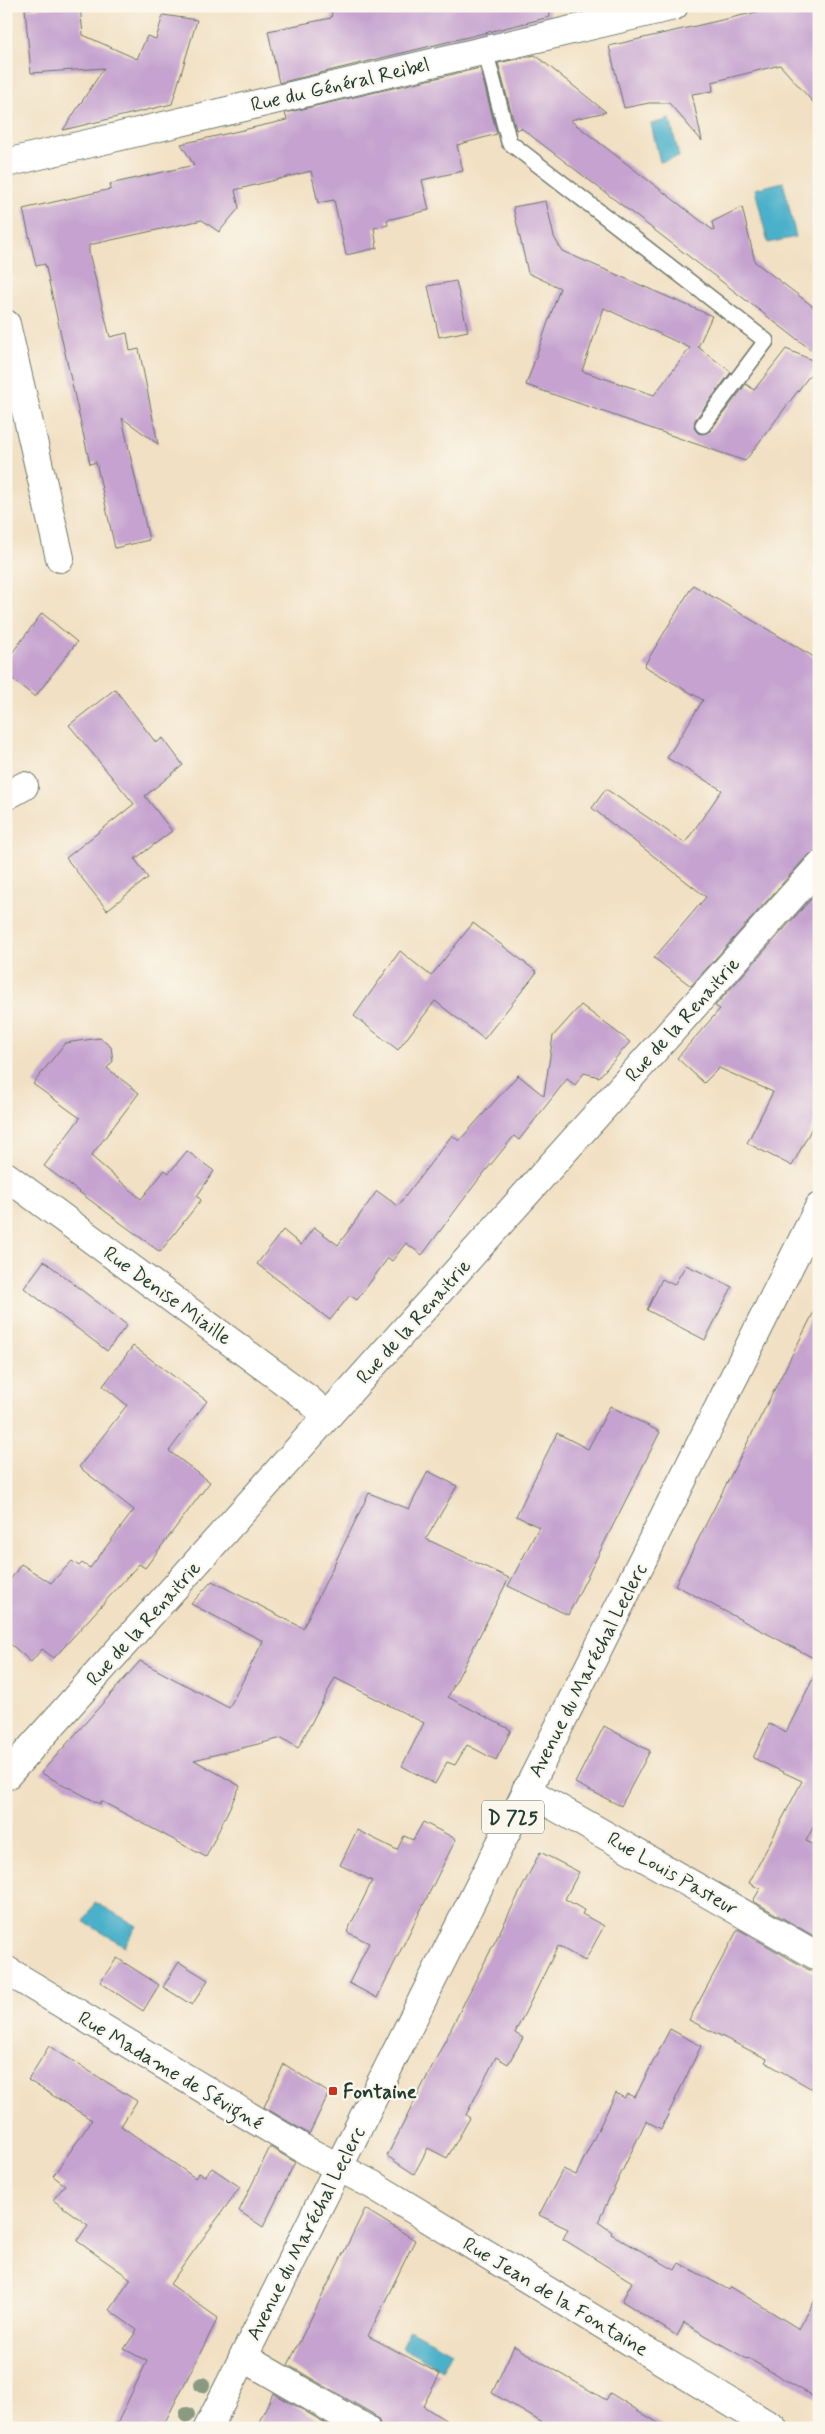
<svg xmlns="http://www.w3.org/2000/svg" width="825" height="2434" viewBox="0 0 825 2434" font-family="Mynerve,sans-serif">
<rect width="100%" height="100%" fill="#fbf7ec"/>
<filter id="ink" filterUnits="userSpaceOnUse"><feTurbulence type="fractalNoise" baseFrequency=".02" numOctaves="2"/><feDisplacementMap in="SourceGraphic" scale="10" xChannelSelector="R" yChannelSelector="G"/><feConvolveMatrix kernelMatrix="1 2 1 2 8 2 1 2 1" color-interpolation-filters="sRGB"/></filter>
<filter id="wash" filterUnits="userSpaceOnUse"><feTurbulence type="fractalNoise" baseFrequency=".0096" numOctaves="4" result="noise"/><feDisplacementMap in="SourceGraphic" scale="20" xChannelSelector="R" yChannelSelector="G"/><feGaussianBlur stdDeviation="1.12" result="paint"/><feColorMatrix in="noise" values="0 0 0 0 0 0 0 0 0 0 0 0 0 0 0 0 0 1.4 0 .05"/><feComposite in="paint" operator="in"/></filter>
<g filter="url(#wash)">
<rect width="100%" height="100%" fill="#f1e0c3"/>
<path fill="#4bb1ca" stroke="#35777f" d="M 670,119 L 679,157 L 660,162 L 651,124 Z
M 783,182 L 796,237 L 768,243 L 755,189 Z
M 95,1902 L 137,1926 L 125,1946 L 84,1922 Z
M 410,2329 L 452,2352 L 442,2370 L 401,2347 Z"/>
<g id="blocks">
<path fill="#c5a2cf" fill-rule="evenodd" d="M 80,6 L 83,35 L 137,59 L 147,36 L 156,39 L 163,15 L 197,20 L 172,104 L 63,130 L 104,68 L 31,73 L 25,9 Z
M 333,6 L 549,6 L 550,17 L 279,83 L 268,31 L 331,18 Z
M 765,6 L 819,6 L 819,109 L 780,65 L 712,82 L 713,91 L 692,94 L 702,141 L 669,103 L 649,103 L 624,108 L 609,46 L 765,10 Z
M 535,55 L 606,112 L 570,120 L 714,231 L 712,222 L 742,207 L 755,262 L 819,311 L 819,356 L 521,128 L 516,130 L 498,63 Z
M 480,68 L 497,134 L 457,145 L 463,171 L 422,180 L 429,210 L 387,220 L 388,225 L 374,228 L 377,248 L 346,255 L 334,200 L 318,203 L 311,171 L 235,190 L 239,208 L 219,232 L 202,220 L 89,245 L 89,253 L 110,337 L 127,333 L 130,351 L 139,349 L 158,444 L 122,418 L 149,540 L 115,548 L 96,462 L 90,464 L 45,264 L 36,266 L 23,209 L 111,189 L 110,184 L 194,165 L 181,144 L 287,120 L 285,113 Z
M 546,201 L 554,237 L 562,251 L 712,316 L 698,347 L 731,372 L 695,420 L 694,428 L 698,433 L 702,434 L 710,431 L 746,384 L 754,390 L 786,349 L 819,363 L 745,461 L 526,385 L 560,288 L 528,273 L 513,207 ZM 604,308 L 690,348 L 654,395 L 582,371 Z
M 456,281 L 468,331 L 439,337 L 428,286 Z
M 693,585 L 819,660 L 819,851 L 807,856 L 691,986 L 654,958 L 706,897 L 592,808 L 606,789 L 685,843 L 722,790 L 667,758 L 703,700 L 644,666 Z
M 42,613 L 77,642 L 35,697 L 6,674 L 6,661 Z
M 115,689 L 156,743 L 163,738 L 183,765 L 145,796 L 172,831 L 135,859 L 148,878 L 107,910 L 66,858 L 134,804 L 69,725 Z
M 819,890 L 819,1114 L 792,1166 L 747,1143 L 773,1092 L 719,1068 L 704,1083 L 677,1058 L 720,1009 L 715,1006 Z
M 473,923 L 537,972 L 484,1039 L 435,1001 L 398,1050 L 354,1016 L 400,951 L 431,976 Z
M 581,1005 L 630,1042 L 599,1077 L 584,1073 L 575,1085 L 567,1079 L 519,1140 L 514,1136 L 479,1179 L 422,1255 L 406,1243 L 392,1261 L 388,1258 L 357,1300 L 350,1295 L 330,1320 L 257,1264 L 283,1230 L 301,1245 L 314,1227 L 338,1245 L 377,1191 L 398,1206 L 452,1135 L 459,1141 L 518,1075 L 544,1096 L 553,1036 Z
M 100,1038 L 111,1047 L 113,1061 L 107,1068 L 139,1093 L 91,1156 L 141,1199 L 165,1170 L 169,1173 L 187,1151 L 214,1171 L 197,1196 L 201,1200 L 160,1252 L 44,1166 L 80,1118 L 33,1084 L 65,1043 Z
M 44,1261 L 127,1325 L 107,1351 L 24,1288 Z
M 686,1265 L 732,1287 L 705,1340 L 647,1310 L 662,1279 L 674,1285 Z
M 819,1302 L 819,1661 L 675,1585 Z
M 133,1346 L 207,1401 L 169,1451 L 210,1482 L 145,1568 L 139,1564 L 54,1658 L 42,1649 L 31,1662 L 6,1640 L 6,1586 L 21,1564 L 51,1583 L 72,1561 L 79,1566 L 82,1563 L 90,1568 L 134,1510 L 79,1467 L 127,1405 L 103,1386 Z
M 610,1406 L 660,1432 L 568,1615 L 508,1586 L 539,1527 L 516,1516 L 557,1433 L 588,1449 Z
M 428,1471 L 457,1486 L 426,1539 L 509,1578 L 448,1697 L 511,1730 L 496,1760 L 467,1745 L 455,1765 L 447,1762 L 435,1784 L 402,1766 L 424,1723 L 335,1678 L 298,1748 L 282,1738 L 194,1760 L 240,1786 L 206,1857 L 101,1801 L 100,1804 L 41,1773 L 140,1661 L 229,1708 L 263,1641 L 191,1604 L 212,1581 L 303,1628 L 369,1493 L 409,1509 Z
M 819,1667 L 819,1816 L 806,1841 L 819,1847 L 819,1939 L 753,1901 L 760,1889 L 749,1883 L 802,1781 L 753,1758 L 769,1724 L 786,1732 Z
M 604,1726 L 650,1751 L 621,1806 L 575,1783 Z
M 423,1822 L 456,1839 L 377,1998 L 349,1983 L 369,1943 L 347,1932 L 372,1881 L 340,1865 L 357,1830 L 397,1850 L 404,1836 L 413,1840 Z
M 540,1852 L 579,1872 L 565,1899 L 584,1910 L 582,1914 L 604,1926 L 585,1961 L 558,1946 L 515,2033 L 523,2038 L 508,2064 L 496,2057 L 466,2115 L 470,2118 L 447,2158 L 428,2148 L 414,2174 L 387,2156 Z
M 738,1929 L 811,1971 L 819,1973 L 819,2093 L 765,2062 L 767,2059 L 689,2020 Z
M 117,1958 L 159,1985 L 143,2011 L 100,1982 Z
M 179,1962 L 208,1980 L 192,2005 L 163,1987 Z
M 670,2029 L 701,2046 L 661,2129 L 646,2121 L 598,2222 L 612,2232 L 611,2234 L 675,2270 L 679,2263 L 729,2290 L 731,2287 L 799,2329 L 819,2293 L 819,2400 L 748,2358 L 747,2359 L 684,2323 L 677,2336 L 622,2301 L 632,2282 L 563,2239 L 568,2229 L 539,2215 L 563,2169 L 576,2175 L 616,2093 L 624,2098 L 627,2094 L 635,2097 Z
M 49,2046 L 137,2101 L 121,2126 L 195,2178 L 199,2173 L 205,2176 L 212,2168 L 240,2187 L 170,2284 L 218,2318 L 162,2428 L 115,2428 L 147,2361 L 124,2349 L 137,2330 L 109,2310 L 131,2279 L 77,2241 L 88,2225 L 53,2200 L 65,2185 L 53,2176 L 92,2120 L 28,2080 Z
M 284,2064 L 329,2093 L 309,2134 L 264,2107 Z
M 270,2147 L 295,2162 L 263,2227 L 239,2211 Z
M 365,2209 L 415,2240 L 368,2336 L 440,2374 L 423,2406 L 458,2428 L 381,2428 L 379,2421 L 373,2414 L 288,2365 Z
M 514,2346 L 606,2400 L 610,2393 L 666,2428 L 551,2428 L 492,2393 Z
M 273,2393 L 334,2428 L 256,2428 Z"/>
</g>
</g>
<g filter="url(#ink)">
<use href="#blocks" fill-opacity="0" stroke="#687666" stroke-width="1"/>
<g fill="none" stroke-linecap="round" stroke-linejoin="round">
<g stroke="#687666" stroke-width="18">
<path id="lane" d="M 485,50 L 509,142 L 766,341 L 703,425"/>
</g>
<g stroke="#687666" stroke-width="30">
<path id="street" d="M 6,163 L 674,6
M 6,324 L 60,558
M 6,796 L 24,786
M 6,1176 L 308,1399 L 327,1416
M 6,1776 L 819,866
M 526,1790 L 819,1957
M 6,1970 L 307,2151 L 373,2185 L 773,2428
M 243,2357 L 365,2428"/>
</g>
<g stroke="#687666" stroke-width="30">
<path id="primary" d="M 208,2428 L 819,1207"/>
</g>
<use href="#lane" stroke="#fff" stroke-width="15"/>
<use href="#street" stroke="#fff" stroke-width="28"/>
<use href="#primary" stroke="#fff" stroke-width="28"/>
</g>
<g fill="#8a9a80">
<circle cx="202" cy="2385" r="8"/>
<circle cx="187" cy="2415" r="8"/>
</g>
</g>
<rect fill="#c8321e" stroke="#fbf7ec" stroke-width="2" x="328" y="2086" width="10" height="10" rx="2.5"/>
<g text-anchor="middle" stroke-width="4.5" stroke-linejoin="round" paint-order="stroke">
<rect fill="#fbf7ec" stroke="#61756b" stroke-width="1" x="482" y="1800.5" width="62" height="33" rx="4"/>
<g font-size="19" font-weight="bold" fill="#1f3d34">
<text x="513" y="1824">D 725</text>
</g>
<g font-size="20" fill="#1f3d34" stroke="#fbf7ec">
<text transform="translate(340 84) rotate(-13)" y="7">Rue du Général Reibel</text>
<text transform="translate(682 1019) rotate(-48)" y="7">Rue de la Renaitrie</text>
<text transform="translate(168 1295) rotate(36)" y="7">Rue Denise Miaille</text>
<text transform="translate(413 1321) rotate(-48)" y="7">Rue de la Renaitrie</text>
<text transform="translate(143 1623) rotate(-48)" y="7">Rue de la Renaitrie</text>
<text transform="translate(587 1670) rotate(-63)" y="7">Avenue du Maréchal Leclerc</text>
<text transform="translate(673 1873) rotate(30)" y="7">Rue Louis Pasteur</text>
<text transform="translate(171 2070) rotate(31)" y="7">Rue Madame de Sévigné</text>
<text transform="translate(305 2233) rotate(-63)" y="7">Avenue du Maréchal Leclerc</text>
<text transform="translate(556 2296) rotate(31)" y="7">Rue Jean de la Fontaine</text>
</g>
<g font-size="20" font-weight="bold" fill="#1f3d34" stroke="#fbf7ec" text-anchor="start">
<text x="343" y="2098">Fontaine</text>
</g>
</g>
<rect width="825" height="2434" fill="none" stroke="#fbf7ec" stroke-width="25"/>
</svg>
